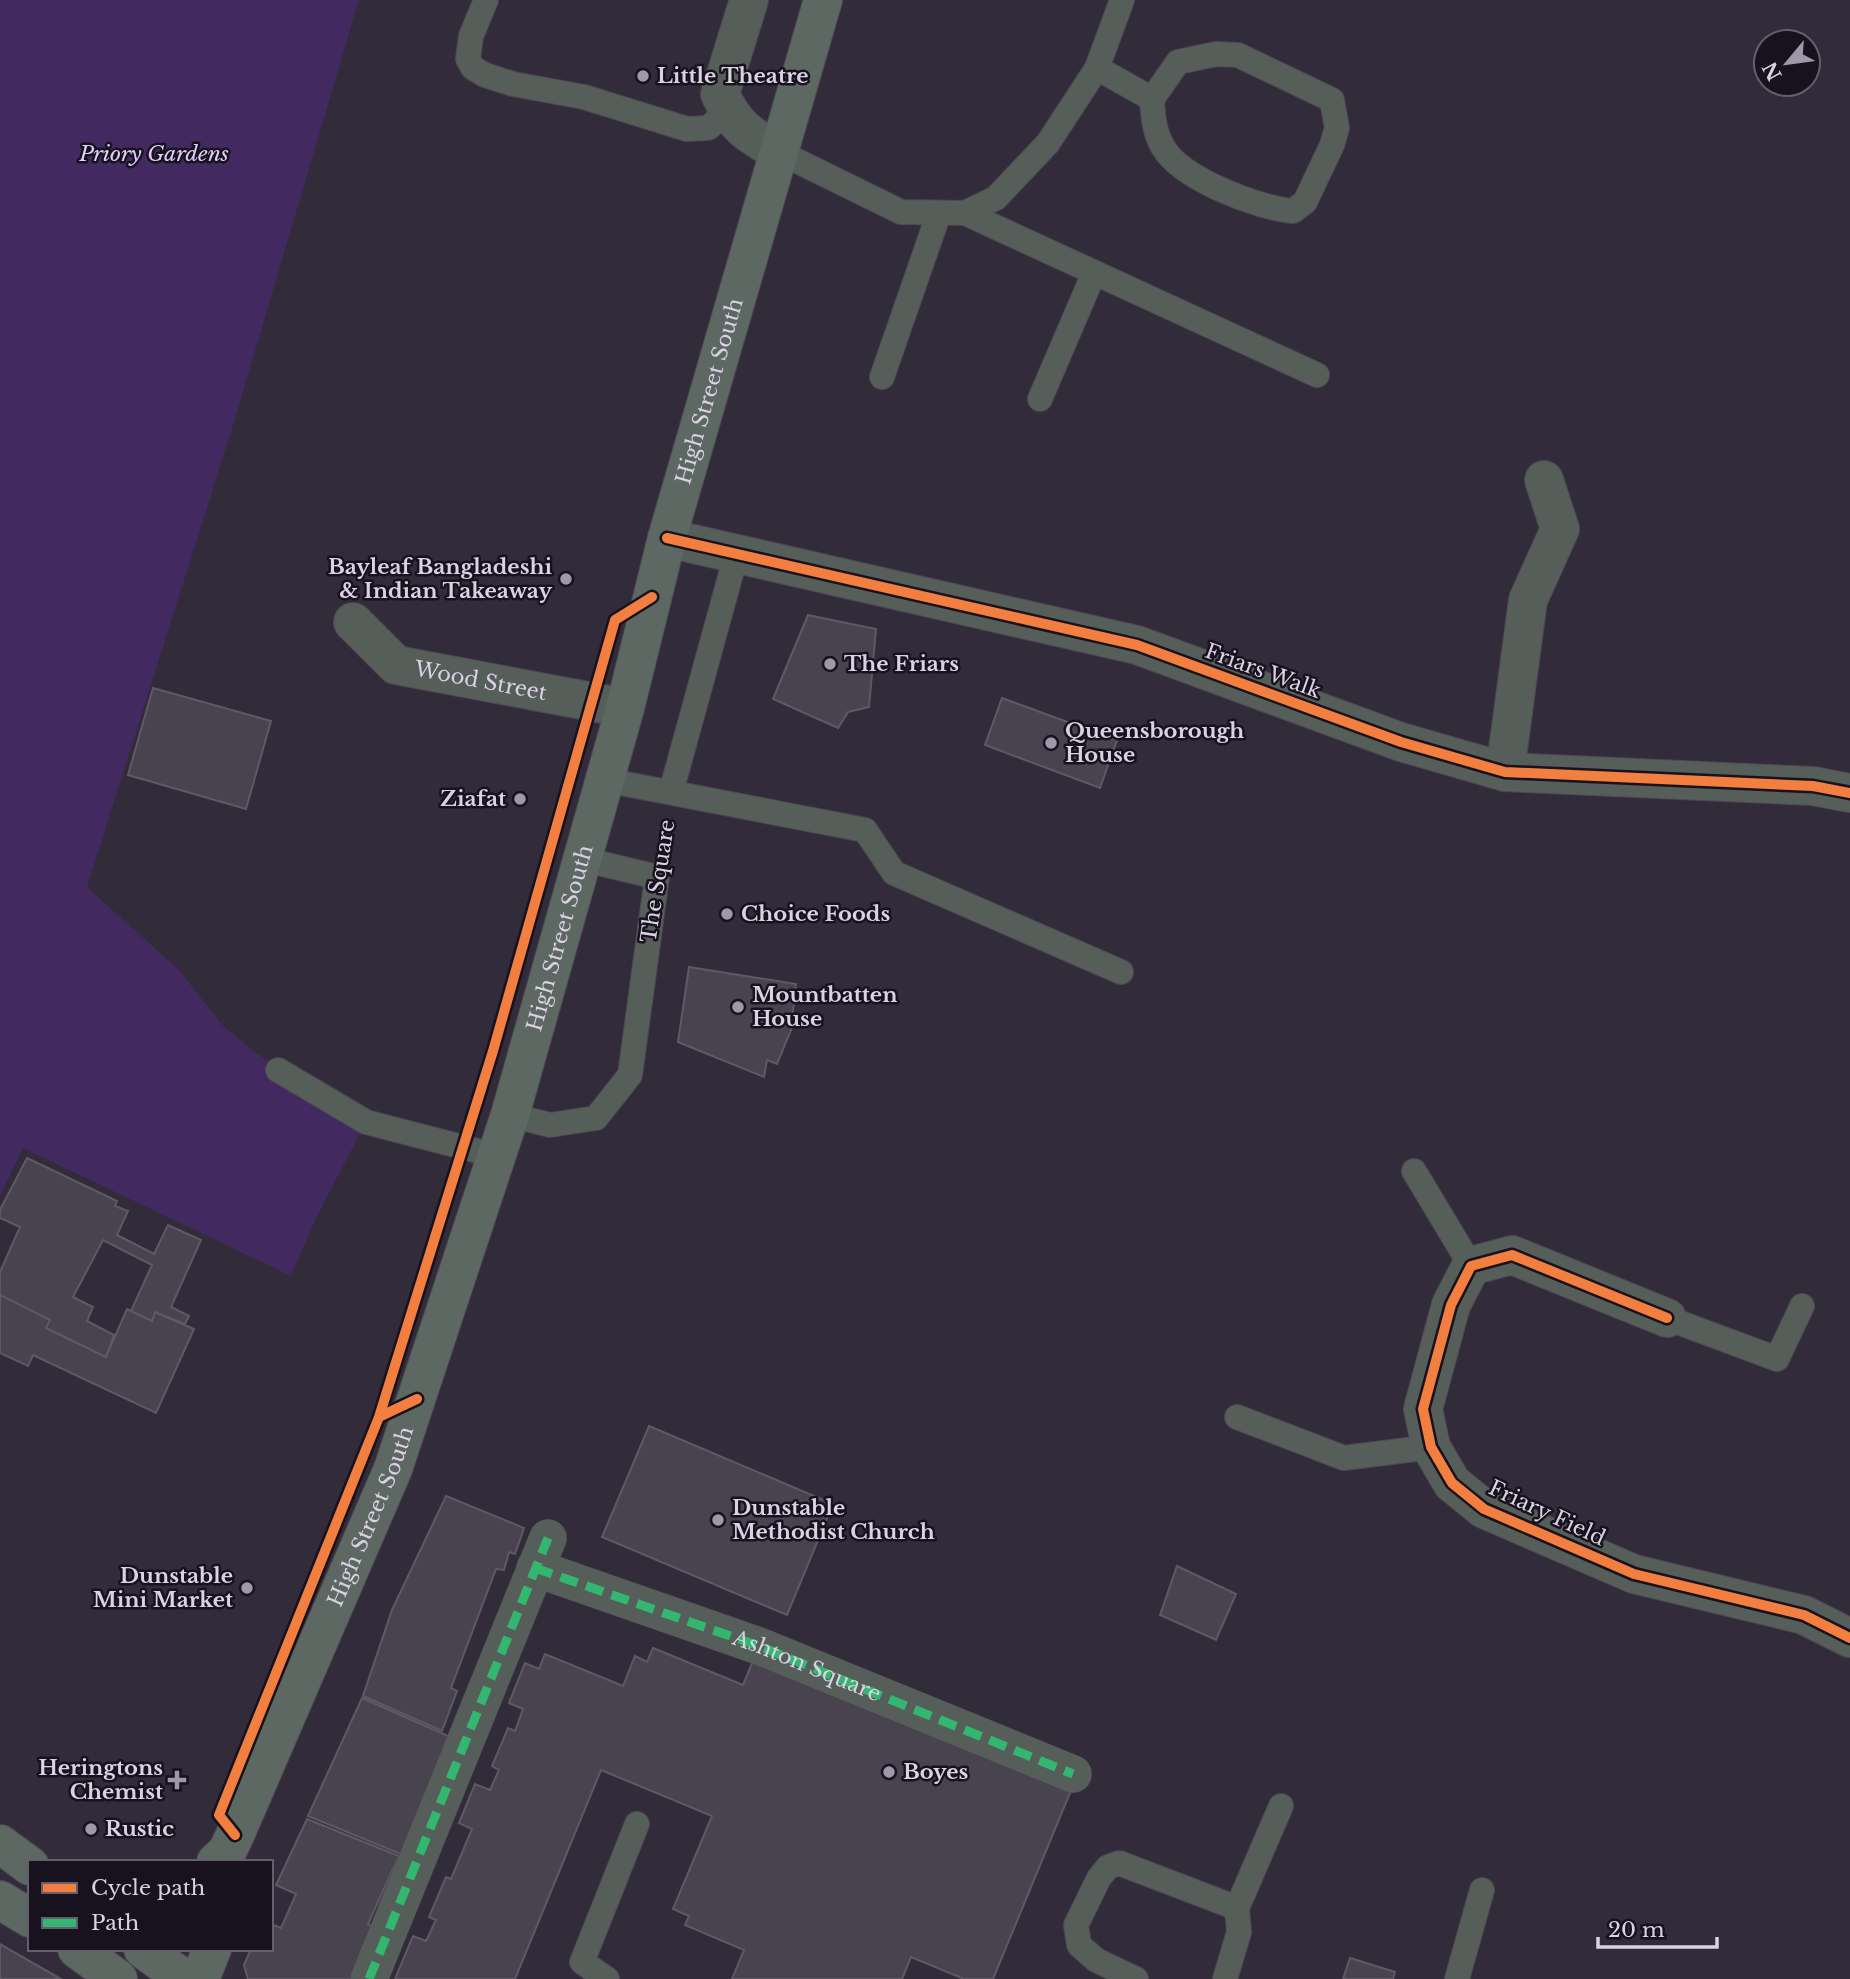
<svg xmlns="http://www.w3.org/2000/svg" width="1850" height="1979" viewBox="0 0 1850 1979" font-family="'Libre Baskerville',serif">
<rect width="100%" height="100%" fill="#322c3a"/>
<path fill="#42295f" d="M 0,0 L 359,0 L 231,432 L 87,887 L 179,970 L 223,1026 L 278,1070 L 366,1122 L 315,1220 L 291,1276 L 23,1148 L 0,1196 Z"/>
<path fill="#494350" stroke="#5e5965" stroke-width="2" d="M 808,615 L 876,629 L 869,707 L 848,712 L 838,728 L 773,699 Z
M 153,688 L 271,721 L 246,809 L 128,775 Z
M 1002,698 L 1117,740 L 1100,788 L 985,745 Z
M 689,967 L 796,984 L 791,1030 L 777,1064 L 767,1060 L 764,1077 L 678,1042 Z
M 27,1158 L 117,1201 L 115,1206 L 128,1211 L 117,1235 L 154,1254 L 168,1225 L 201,1240 L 171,1307 L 189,1316 L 185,1324 L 155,1312 L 152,1321 L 131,1311 L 152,1265 L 103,1240 L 73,1297 L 93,1307 L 87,1321 L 114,1335 L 106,1357 L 46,1328 L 50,1320 L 0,1295 L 0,1272 L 20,1227 L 0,1218 L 0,1210 Z
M 0,1295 L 50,1320 L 46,1328 L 106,1357 L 127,1309 L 152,1321 L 155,1312 L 194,1329 L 156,1413 L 33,1355 L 28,1366 L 0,1353 Z
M 649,1426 L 833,1504 L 787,1615 L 602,1537 Z
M 446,1496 L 524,1528 L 515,1554 L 509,1552 L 504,1570 L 496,1569 L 451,1688 L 457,1691 L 442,1731 L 363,1696 L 392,1610 Z
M 1177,1566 L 1236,1594 L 1216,1640 L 1160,1615 Z
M 653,1648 L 743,1685 L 755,1656 L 1072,1788 L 993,1979 L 964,1979 L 911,1957 L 902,1979 L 732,1979 L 744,1950 L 685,1925 L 689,1916 L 673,1909 L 712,1816 L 601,1770 L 515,1979 L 395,1979 L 413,1936 L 426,1941 L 436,1920 L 429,1917 L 446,1877 L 451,1879 L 472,1829 L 459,1823 L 475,1784 L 490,1790 L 499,1770 L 492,1766 L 508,1728 L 515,1731 L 523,1709 L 509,1703 L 525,1663 L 539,1669 L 545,1654 L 623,1686 L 635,1656 L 647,1662 Z
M 362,1698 L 448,1736 L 403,1855 L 308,1816 Z
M 307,1819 L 399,1856 L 368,1924 L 379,1929 L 351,1979 L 248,1979 L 244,1965 L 251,1949 L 271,1949 L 271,1924 L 281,1928 L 296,1894 L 276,1885 Z
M 0,1944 L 61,1979 L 0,1979 Z
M 1350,1958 L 1395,1972 L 1393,1979 L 1343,1979 Z"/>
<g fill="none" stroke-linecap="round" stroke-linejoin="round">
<g stroke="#4d4754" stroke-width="26">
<path id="service" d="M 486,0 L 471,36 L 468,59 L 473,68 L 485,75 L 513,84 L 584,97 L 687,129 L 708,128 L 728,111
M 1097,68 L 1152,99 C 1153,116 1154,132 1163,147 C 1181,179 1258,208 1293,211 L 1305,202 L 1332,145 L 1337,128 L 1332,100 L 1238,55 L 1216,54 L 1178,62 L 1152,99
M 777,151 L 901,212 L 965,213 L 996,198 L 1048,143 L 1097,68 L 1122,0
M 965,213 L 1317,375
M 882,377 L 939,213
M 1040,399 L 1094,273
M 605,780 L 865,830 L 894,873 L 1121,972
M 671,792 L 737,552
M 278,1070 L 366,1122 L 497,1156
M 510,1115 L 550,1125 L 596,1118 L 630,1075 L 657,877 L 582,859
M 1414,1171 L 1471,1266
M 1667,1318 L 1777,1359 L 1802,1306
M 1237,1417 L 1344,1458 L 1431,1447
M 1237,1908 L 1281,1806
M 607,1979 L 582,1962 L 637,1824
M 1136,1979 L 1096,1960 L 1079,1945 L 1076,1925 L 1099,1878 L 1108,1867 L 1119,1863 L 1237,1908 L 1239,1932 L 1225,1979
M 1457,1979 L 1482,1890"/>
</g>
<g stroke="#4d4754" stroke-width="38">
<path id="pedestrian" d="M 535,1568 L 759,1646 L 1073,1774
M 369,1979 L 548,1538"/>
</g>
<g stroke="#4d4754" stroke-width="40">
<g id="minor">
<path d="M 749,0 L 720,94 C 735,126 746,133 777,151"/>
<path d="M 667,538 L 1137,645 L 1401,742 L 1505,772 L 1813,786 L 1850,793"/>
<path id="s1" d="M 353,622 L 396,665 L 625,708"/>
<path d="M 1505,772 L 1528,600 L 1560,529 L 1544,480"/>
<path d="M 1667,1318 L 1512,1255 L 1471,1266 L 1451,1305 L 1423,1409 L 1431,1447 L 1452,1483 L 1484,1509 L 1634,1574 L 1804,1615 L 1850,1638"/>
</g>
</g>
<g stroke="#4d4754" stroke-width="40">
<g id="primary">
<path d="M 0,1844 L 30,1866"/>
<path id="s2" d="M 216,1862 L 227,1852 L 235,1835 L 393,1469 L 510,1115 L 625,708 L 667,538 L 823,0"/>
<path d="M 0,1900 L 30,1918"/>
<path d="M 77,1949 L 118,1979"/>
<path d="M 143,1949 L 184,1979"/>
<path d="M 200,1979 L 212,1949"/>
</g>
</g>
<use href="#service" stroke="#565e59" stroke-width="24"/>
<use href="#pedestrian" stroke="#565e59" stroke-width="37"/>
<use href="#minor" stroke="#565e59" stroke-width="38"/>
<use href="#primary" stroke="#5d6863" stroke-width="38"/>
<g stroke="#33b770" stroke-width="9" stroke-dasharray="18 9" stroke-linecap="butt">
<path id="s3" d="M 535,1568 L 759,1646 L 1073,1774"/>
<path d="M 369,1979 L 548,1538"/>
</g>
<g stroke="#17121e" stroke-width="15">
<path id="cycleway" d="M 667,538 L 1137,645 L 1401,742 L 1505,772 L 1813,786 L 1850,793
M 1667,1318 L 1512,1255 L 1471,1266 L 1451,1305 L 1423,1409 L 1431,1447 L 1452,1483 L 1484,1509 L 1634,1574 L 1804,1615 L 1850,1638
M 379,1417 L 493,1051 L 615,620 L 652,597
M 235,1835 L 219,1815 L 379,1417 L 417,1399"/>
</g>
<use href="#cycleway" stroke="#f27e40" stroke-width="10"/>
</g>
<g fill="#9f98a8" stroke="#17121e" stroke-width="2.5">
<circle cx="643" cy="76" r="7"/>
<circle cx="566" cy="579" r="7"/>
<circle cx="830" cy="664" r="7"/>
<circle cx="1051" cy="743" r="7"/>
<circle cx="520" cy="799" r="7"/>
<circle cx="727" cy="914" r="7"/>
<circle cx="738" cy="1007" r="7"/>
<circle cx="718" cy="1520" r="7"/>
<circle cx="247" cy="1588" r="7"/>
<circle cx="889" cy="1772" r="7"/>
<path d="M173.5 1769.5h7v7h7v7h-7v7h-7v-7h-7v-7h7z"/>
<circle cx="91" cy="1829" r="7"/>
</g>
<g text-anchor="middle" stroke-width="5" stroke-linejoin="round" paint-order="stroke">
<g font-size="21" font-weight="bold" fill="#d9d2e3" stroke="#17121e" text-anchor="start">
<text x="657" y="83">Little Theatre</text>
<text x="552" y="574" text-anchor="end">Bayleaf Bangladeshi<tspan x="552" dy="24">&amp; Indian Takeaway</tspan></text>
<text x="844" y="671">The Friars</text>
<text x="1065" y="738">Queensborough<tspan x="1065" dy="24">House</tspan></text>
<text x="506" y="806" text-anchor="end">Ziafat</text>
<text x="741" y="921">Choice Foods</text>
<text x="752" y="1002">Mountbatten<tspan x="752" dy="24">House</tspan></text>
<text x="732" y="1515">Dunstable<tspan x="732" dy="24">Methodist Church</tspan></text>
<text x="233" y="1583" text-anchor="end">Dunstable<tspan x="233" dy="24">Mini Market</tspan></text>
<text x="163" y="1775" text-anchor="end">Heringtons<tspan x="163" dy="24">Chemist</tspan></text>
<text x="903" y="1779">Boyes</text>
<text x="105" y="1836">Rustic</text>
</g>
<g font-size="21" font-style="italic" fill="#e0cff9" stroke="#17121e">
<text x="154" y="161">Priory Gardens</text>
</g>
<g font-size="21" fill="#d9d2e3" stroke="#17121e">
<text dy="7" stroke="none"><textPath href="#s2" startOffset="1556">High Street South</textPath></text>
<text transform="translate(1263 671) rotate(20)" y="7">Friars Walk</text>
<text dy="7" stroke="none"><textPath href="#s1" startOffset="147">Wood Street</textPath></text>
<text transform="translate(658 881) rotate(-81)" y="7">The Square</text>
<text dy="7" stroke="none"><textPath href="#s2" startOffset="989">High Street South</textPath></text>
<text transform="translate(1547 1513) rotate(25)" y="7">Friary Field</text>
<text dy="7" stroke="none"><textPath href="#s2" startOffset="380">High Street South</textPath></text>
<text dy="7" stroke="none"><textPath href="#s3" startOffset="289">Ashton Square</textPath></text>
</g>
</g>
<rect x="28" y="1860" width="245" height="91" fill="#17121e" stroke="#655f6d" stroke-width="2"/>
<rect x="42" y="1883" width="35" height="10" fill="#f27e40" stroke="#655f6d" stroke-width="2"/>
<text x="91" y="1895" font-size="21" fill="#d9d2e3">Cycle path</text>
<rect x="42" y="1918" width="35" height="10" fill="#33b770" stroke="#655f6d" stroke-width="2"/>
<text x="91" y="1930" font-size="21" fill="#d9d2e3">Path</text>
<g transform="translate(1787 63) rotate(241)"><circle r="33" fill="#17121e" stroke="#655f6d" stroke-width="2"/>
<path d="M0-5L12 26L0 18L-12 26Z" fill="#9f98a8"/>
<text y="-10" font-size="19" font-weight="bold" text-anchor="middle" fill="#d9d2e3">N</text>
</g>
<path d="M1598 1937v10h119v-10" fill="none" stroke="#d9d2e3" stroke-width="3.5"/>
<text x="1608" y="1937" font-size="21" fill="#d9d2e3" stroke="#17121e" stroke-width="5" paint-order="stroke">20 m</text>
</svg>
